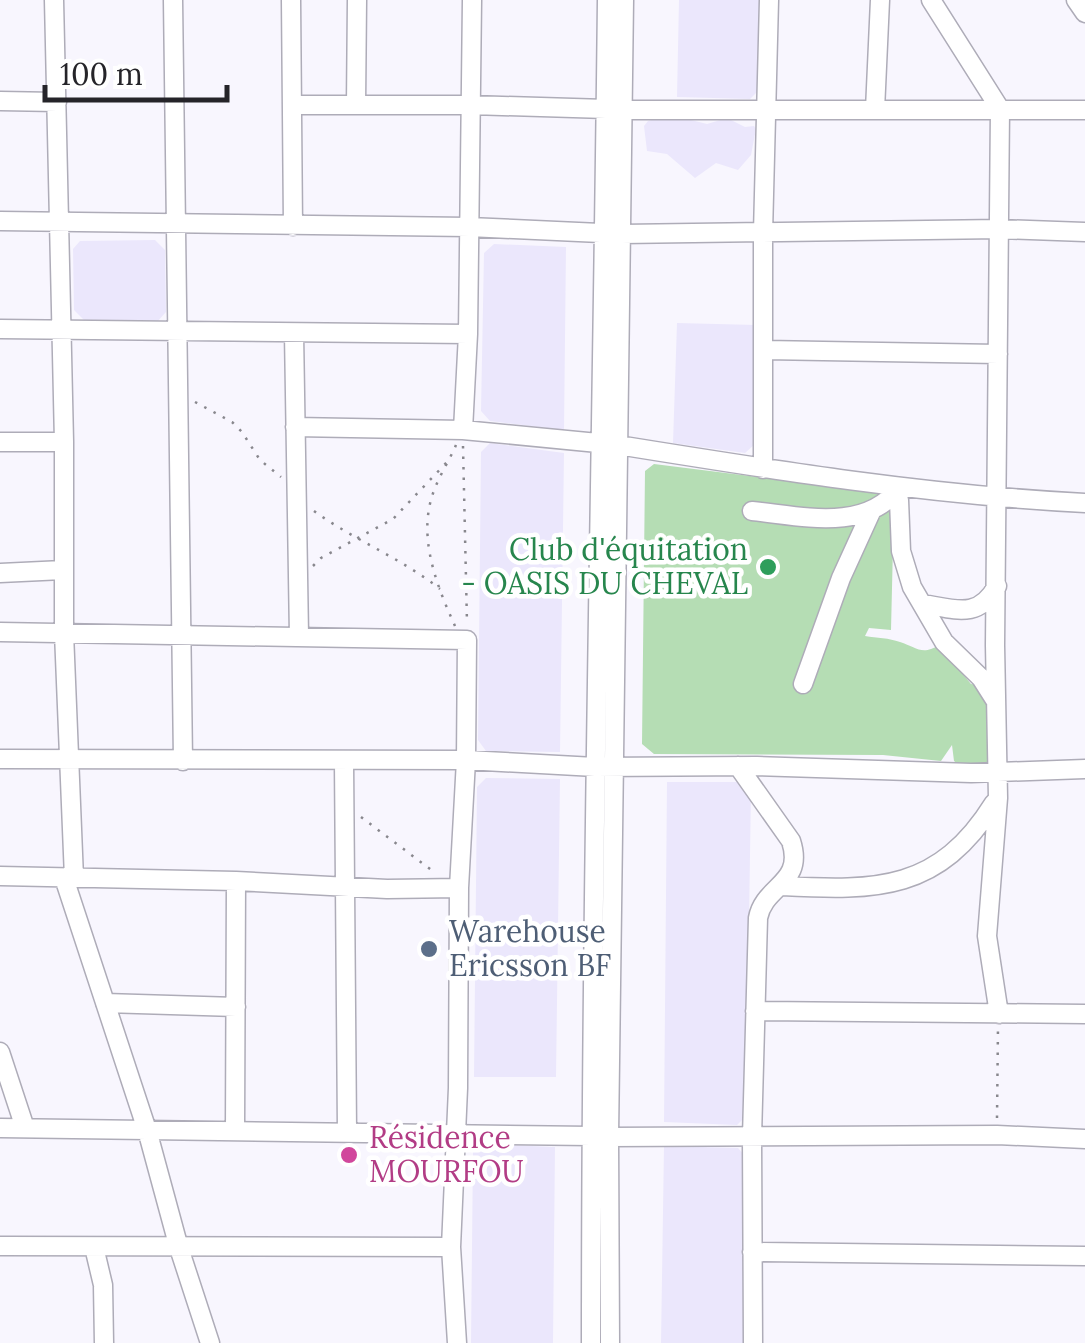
<svg xmlns="http://www.w3.org/2000/svg" width="1085" height="1343" viewBox="0 0 1085 1343" font-family="Lora,serif">
<rect width="100%" height="100%" fill="#f8f6fe"/>
<path fill="#ebe7fc" d="M 679,0 L 760,0 L 760,89 L 750,99 L 677,97 Z
M 661,117 L 687,119 L 707,124 L 727,118 L 745,127 L 754,126 L 756,129 L 751,155 L 738,170 L 716,163 L 695,178 L 667,154 L 647,151 L 644,126 L 648,121 Z
M 155,240 L 165,250 L 166,312 L 157,322 L 84,320 L 74,310 L 73,249 L 80,241 Z
M 494,244 L 566,247 L 564,430 L 490,421 L 481,411 L 484,253 Z
M 677,323 L 756,325 L 755,444 L 745,453 L 673,443 Z
M 490,443 L 564,453 L 560,752 L 486,751 L 478,740 L 481,452 Z
M 486,778 L 560,779 L 556,1077 L 474,1077 L 477,787 Z
M 667,782 L 740,782 L 751,790 L 746,1116 L 737,1125 L 664,1122 Z
M 480,1144 L 555,1147 L 553,1343 L 471,1343 L 473,1152 Z
M 664,1146 L 738,1148 L 746,1157 L 744,1343 L 661,1343 Z"/>
<path fill="#b5ddb4" d="M 654,464 L 886,493 L 894,504 L 891,630 L 869,628 L 865,636 C 877,638 889,638 900,642 C 916,647 922,656 939,645 L 971,684 L 980,685 L 992,709 L 990,761 L 984,766 L 960,766 L 954,761 L 952,745 L 941,761 L 883,755 L 654,754 L 642,744 L 645,471 Z"/>
<g fill="none" stroke-linecap="round" stroke-linejoin="round">
<g stroke="#aeacb8" stroke-width="21">
<path id="minor" d="M 54,0 L 64,442 L 64,633 L 74,878
M 173,0 L 183,761
M 291,0 L 293,226
M 931,0 L 1000,109 L 995,645 L 998,798 L 987,936 L 999,1014
M 1076,0 L 1085,13
M 0,101 L 57,102
M 292,105 L 471,105 L 606,109
M 356,105 L 357,0
M 622,110 L 1085,110
M 875,110 L 880,0
M 0,221 L 469,227 L 622,234 L 1000,229 L 1085,232
M 0,329 L 468,334
M 294,333 L 299,636
M 765,350 L 998,354
M 295,427 L 463,430 L 598,443
M 463,430 L 468,334 L 472,0
M 0,442 L 64,442
M 618,445 C 773,470 928,495 1085,503
M 763,469 L 763,233 L 769,0
M 895,494 L 899,500 L 901,551 L 912,587 L 944,642 L 981,678 L 995,700
M 752,511 C 802,516 865,533 900,487
M 0,573 L 63,570
M 923,604 C 955,609 978,620 997,586
M 0,632 L 467,640 L 466,760 L 459,888 L 458,1088 L 451,1247 L 457,1343
M 803,684 L 841,578 L 872,510
M 0,759 L 466,760 L 595,767 L 757,766 L 971,773 L 1085,769
M 344,762 L 347,1132
M 738,766 L 791,841 C 805,884 764,885 758,918 L 752,1137 L 753,1343
M 0,876 L 236,881 L 387,889 L 459,888
M 64,878 L 147,1130 L 179,1248 L 210,1343
M 782,886 C 878,891 939,891 994,803
M 105,1003 L 236,1007
M 755,1011 L 1085,1014
M 0,1052 L 25,1128
M 0,1128 L 591,1136
M 235,1131 L 236,881
M 609,1137 L 997,1135 L 1085,1139
M 0,1246 L 451,1247
M 94,1247 L 103,1285 L 104,1343
M 752,1252 L 1085,1256
M 591,1343 C 591,895 602,448 607,0
M 610,1343 L 609,1137 L 624,0"/>
</g>
<path stroke="#88878d" stroke-width="2.5" stroke-dasharray="2.5 8" stroke-linecap="butt" d="M 195,402 L 232,422 L 242,432 L 260,460 L 281,477
M 463,446 L 467,623
M 314,511 C 354,540 401,558 440,589
M 313,566 L 321,558 L 393,519 L 447,462
M 455,626 C 436,584 416,534 435,488 C 441,473 450,459 456,445
M 361,817 L 434,872
M 997,1118 L 998,1026"/>
<use href="#minor" stroke="#fff" stroke-width="18"/>
</g>
<circle fill="#2e9e5b" stroke="#fff" stroke-width="4" cx="768" cy="567" r="10"/>
<circle fill="#5c6f8a" stroke="#fff" stroke-width="4" cx="429" cy="949" r="10"/>
<circle fill="#d1479c" stroke="#fff" stroke-width="4" cx="349" cy="1155" r="10"/>
<g text-anchor="middle" stroke-width="9" stroke-linejoin="round" paint-order="stroke">
<g font-size="30" fill="#27864d" stroke="#fff" text-anchor="end">
<text x="748" y="560">Club d'équitation<tspan x="748" dy="34">- OASIS DU CHEVAL</tspan></text>
</g>
<g font-size="30" fill="#4e5e75" stroke="#fff" text-anchor="start">
<text x="449" y="942">Warehouse<tspan x="449" dy="34">Ericsson BF</tspan></text>
</g>
<g font-size="30" fill="#b23c85" stroke="#fff" text-anchor="start">
<text x="369" y="1148">Résidence<tspan x="369" dy="34">MOURFOU</tspan></text>
</g>
</g>
<path d="M45 85v15h182v-15" fill="none" stroke="#252429" stroke-width="5"/>
<text x="60" y="85" font-size="30" fill="#252429" stroke="#ffffff" stroke-width="8" paint-order="stroke">100 m</text>
</svg>
